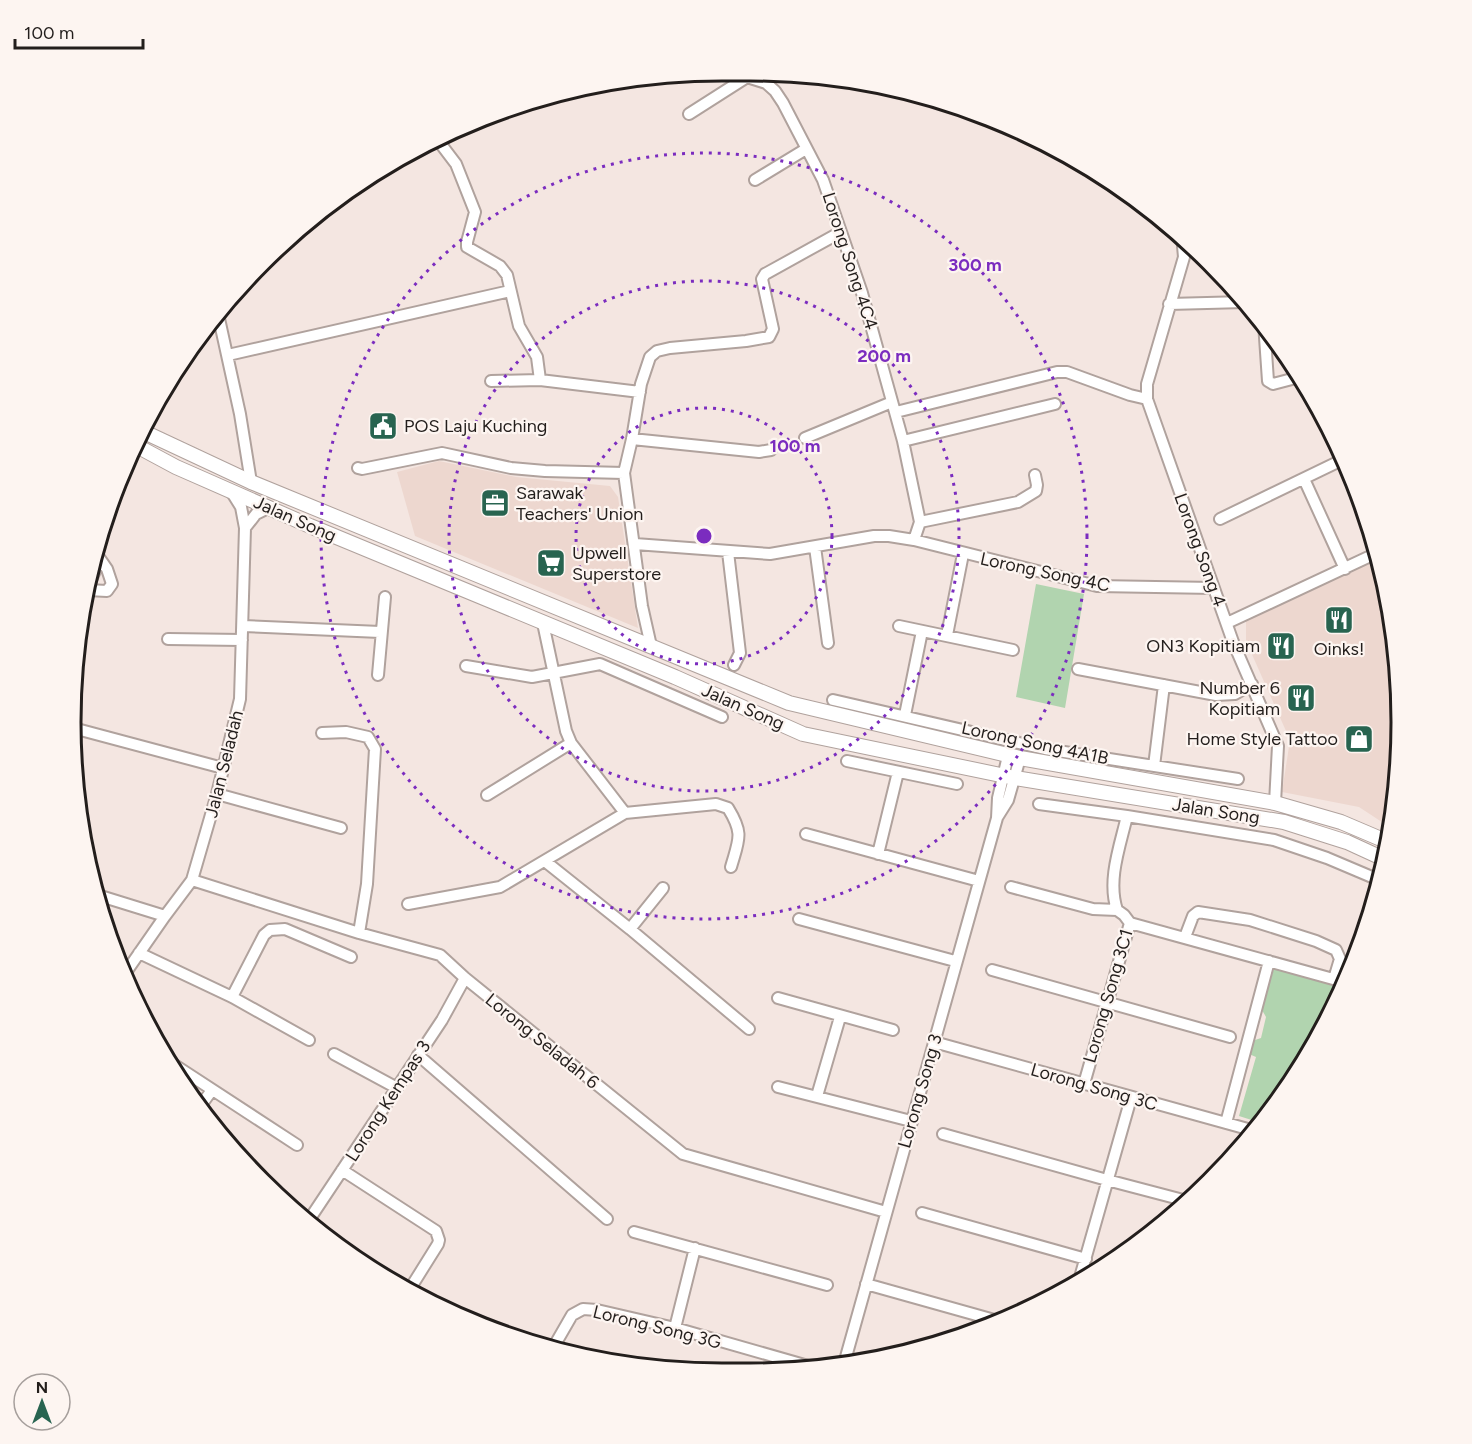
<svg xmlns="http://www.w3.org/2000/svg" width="1472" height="1444" font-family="Figtree,sans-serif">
  <rect width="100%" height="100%" fill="#f4e6e1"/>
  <path fill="#edd7cf" d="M439,461L516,477L610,486L618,497L638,628L415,536L397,472Z
    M1380,558L1400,680L1396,807L1391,828L1359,807L1282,792L1290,740L1246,641V621Z"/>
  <path fill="#b1d4af" d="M1036,584L1084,594L1065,708L1016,697Z
    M1274,968L1342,987L1314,1048L1261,1123L1239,1116L1256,1057L1249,1054L1252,1041L1261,1038L1266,1017L1262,1010Z"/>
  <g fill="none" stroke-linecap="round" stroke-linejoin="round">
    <g stroke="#b0a29d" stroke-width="14">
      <path id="minor" d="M689,114L747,77L766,83L775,91L783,103L823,180L841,232L862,293L903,441L920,522L914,540
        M437,139L456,164L475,212L467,242V247L500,266L507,275L519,326L537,357L540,380
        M755,180L806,149
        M1182,235L1184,257L1147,384V399L1233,642L1278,746L1275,803
        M1169,304L1245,302
        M218,314L240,414L251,482
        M1264,323L1268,381L1273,384L1292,379
        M228,355L510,291
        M491,381L540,380L640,392
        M896,412L1057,372H1067L1130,395L1147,399
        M805,438L892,402
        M632,439L759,452L771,450
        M903,441L1055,404
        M358,468L362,469L442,453L511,468L545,471L624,473
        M1304,479L1345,569
        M1220,519L1344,459
        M920,522L1018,502L1036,491L1037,485L1035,475
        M245,528L256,514L268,508
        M635,544L770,554L874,536H889L914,540L1097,586L1214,588
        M815,547L828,643
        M728,552L740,653L734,665
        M91,580L100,559
        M88,590L107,591L112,584L107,569L98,556
        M543,623L566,731L571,743L625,813
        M1227,623L1379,552
        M243,626L380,632
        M899,626L1013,650
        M947,635L963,554
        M168,639L242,640
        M651,646L642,606L624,473L632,439L641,384L650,357L657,351L670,348L746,341L769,337L773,329L762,279L765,274L841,232
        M466,666L532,677L600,664L722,717
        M1078,669L1216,695L1235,694L1252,684
        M378,675L385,597
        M833,700L1045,749L1238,779
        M905,715L922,631
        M73,728L223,768
        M322,733L346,732L368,737L375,749L367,884L359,933
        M847,761L957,784
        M1154,766L1164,685
        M217,794L341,828
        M487,795L571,743
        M1039,804L1127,816
        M998,816L1008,800L1020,758
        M806,834L979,881
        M878,854L898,772
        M546,862L630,929L749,1029
        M192,880L359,933L440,955L465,978L683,1154L886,1212
        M1011,887L1093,909L1117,910
        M94,894L165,916
        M408,904L500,887L625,813L716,804L728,808C744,834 739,839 731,867
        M799,919L955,961
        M1130,923L1344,982
        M630,929L663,888
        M1185,937L1193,916L1198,912L1250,920L1316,941L1336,950L1340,959L1334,979
        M139,953L232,997L309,1040
        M992,970L1230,1037
        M124,975L165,916L192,880L217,794L240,699L245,528L241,507L231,491
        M232,997L264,935L270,930L285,929L351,957
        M778,998L893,1030
        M934,1042L1255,1131
        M334,1054L397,1088
        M418,1055L607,1219
        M170,1062L297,1145
        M1084,1084L1130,923L1124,915L1117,910C1107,880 1120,846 1127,816L1274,840L1327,858L1379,880
        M778,1087L911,1121
        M817,1096L840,1017
        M199,1108L212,1090
        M1226,1123L1269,961
        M943,1134L1107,1180L1187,1201
        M342,1170L436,1231L439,1240L438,1244L408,1292
        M922,1213L1086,1259
        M307,1223L442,1020L465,978
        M634,1232L827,1285
        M1079,1281L1131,1098
        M866,1284L998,1321
        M675,1328L695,1248
        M553,1348L572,1315L583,1309L597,1310L675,1328L815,1368
        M844,1364L997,818L998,798L1008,756"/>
    </g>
    <g stroke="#b0a29d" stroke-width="16">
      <path id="major" d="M142,431L251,482L789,703L1020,758L1275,803L1341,822L1388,842
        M135,445L176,467L310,526L675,677L803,734L1015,778L1284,822L1347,842L1384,859"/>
    </g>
    <use href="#minor" stroke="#fff" stroke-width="10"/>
    <use href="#major" stroke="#fff" stroke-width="14"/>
  </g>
  <g fill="none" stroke="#7b2cbf" stroke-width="3" stroke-dasharray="3 6">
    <circle cx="704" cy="536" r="128"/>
    <circle cx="704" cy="536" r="255"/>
    <circle cx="704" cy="536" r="383"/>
  </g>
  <defs>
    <g id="civic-square" transform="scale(1.5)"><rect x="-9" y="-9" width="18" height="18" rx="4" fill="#286450" stroke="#fdf5f1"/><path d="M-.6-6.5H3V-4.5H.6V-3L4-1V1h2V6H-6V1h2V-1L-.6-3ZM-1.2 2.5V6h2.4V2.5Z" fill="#fff"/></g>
    <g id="office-square" transform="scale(1.5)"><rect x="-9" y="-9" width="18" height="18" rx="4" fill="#286450" stroke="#fdf5f1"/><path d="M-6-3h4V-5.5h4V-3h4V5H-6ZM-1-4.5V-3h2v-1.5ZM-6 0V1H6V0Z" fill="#fff"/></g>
    <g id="supermarket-square" transform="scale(1.5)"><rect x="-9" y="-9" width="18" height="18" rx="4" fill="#286450" stroke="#fdf5f1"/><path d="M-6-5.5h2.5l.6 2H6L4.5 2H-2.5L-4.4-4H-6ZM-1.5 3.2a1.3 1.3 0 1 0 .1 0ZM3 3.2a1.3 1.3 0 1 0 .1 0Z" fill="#fff"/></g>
    <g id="restaurant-square" transform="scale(1.5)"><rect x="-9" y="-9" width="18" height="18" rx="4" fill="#286450" stroke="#fdf5f1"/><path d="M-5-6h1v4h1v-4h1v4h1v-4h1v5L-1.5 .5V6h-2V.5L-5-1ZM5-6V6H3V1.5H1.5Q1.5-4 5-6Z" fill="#fff"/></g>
    <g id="shop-square" transform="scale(1.5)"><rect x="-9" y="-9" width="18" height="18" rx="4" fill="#286450" stroke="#fdf5f1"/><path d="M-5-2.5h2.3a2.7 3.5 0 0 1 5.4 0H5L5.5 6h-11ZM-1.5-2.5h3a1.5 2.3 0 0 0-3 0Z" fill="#fff"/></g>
  </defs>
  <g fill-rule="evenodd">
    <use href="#civic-square" x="383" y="426"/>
    <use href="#office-square" x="495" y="503"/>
    <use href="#supermarket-square" x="551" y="563"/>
    <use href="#restaurant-square" x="1339" y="620"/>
    <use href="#restaurant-square" x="1281" y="646"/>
    <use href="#restaurant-square" x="1301" y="698"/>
    <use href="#shop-square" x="1359" y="739"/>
  </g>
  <g text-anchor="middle" stroke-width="4.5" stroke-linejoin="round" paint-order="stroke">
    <g font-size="18" fill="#231e1c" stroke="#fdf5f1">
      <text transform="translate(850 261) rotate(72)" y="6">Lorong Song 4C4</text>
      <text transform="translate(295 519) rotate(24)" y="6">Jalan Song</text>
      <text transform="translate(1200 550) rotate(70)" y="6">Lorong Song 4</text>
      <text transform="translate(1045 572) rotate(12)" y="6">Lorong Song 4C</text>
      <text transform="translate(743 707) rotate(24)" y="6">Jalan Song</text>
      <text transform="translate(1035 743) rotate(12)" y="6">Lorong Song 4A1B</text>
      <text transform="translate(224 764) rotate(-76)" y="6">Jalan Seladah</text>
      <text transform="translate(1216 811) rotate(9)" y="6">Jalan Song</text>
      <text transform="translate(1108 996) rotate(-74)" y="6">Lorong Song 3C1</text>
      <text transform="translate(542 1041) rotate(39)" y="6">Lorong Seladah 6</text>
      <text transform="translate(1094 1087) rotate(16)" y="6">Lorong Song 3C</text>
      <text transform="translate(920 1091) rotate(-74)" y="6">Lorong Song 3</text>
      <text transform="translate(388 1101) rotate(-57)" y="6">Lorong Kempas 3</text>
      <text transform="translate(657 1327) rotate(14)" y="6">Lorong Song 3G</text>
    </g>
    <g font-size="18" fill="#231e1c" stroke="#fdf5f1" text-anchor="start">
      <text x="404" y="432">POS Laju Kuching</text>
      <text x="516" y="499">Sarawak<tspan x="516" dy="21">Teachers' Union</tspan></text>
      <text x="572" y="559">Upwell<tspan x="572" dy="21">Superstore</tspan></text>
      <text x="1260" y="652" text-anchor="end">ON3 Kopitiam</text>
      <text x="1339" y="655" text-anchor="middle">Oinks!</text>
      <text x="1280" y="694" text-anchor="end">Number 6<tspan x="1280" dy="21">Kopitiam</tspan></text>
      <text x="1338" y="745" text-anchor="end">Home Style Tattoo</text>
    </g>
  </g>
  <path d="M0 0H1472V1444H0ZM722 81H750A641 641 0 0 1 1391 722V722A641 641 0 0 1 750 1363H722A641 641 0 0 1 81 722V722A641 641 0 0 1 722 81Z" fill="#fdf5f1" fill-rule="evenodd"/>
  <path fill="none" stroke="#231e1c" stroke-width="3" d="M722 81H750A641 641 0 0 1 1391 722V722A641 641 0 0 1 750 1363H722A641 641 0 0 1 81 722V722A641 641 0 0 1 722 81Z"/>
  <circle cx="704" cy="536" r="9" fill="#7b2cbf" stroke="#fdf5f1" stroke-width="3"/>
  <g font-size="18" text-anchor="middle" font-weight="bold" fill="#7b2cbf" stroke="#fdf5f1" stroke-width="4.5" stroke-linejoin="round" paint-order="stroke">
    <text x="975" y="271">300 m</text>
    <text x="884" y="362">200 m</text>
    <text x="795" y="452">100 m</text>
  </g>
  <g transform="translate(42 1402)"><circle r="28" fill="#fdf5f1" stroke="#a69f9c" stroke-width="1.5"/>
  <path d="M0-4.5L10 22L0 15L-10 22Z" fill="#286450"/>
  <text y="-9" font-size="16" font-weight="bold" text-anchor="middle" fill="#231e1c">N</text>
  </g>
  <path d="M15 39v9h128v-9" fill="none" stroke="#231e1c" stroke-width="3"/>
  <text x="24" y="39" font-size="18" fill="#231e1c" stroke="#fdf5f1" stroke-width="4.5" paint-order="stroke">100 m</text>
</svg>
